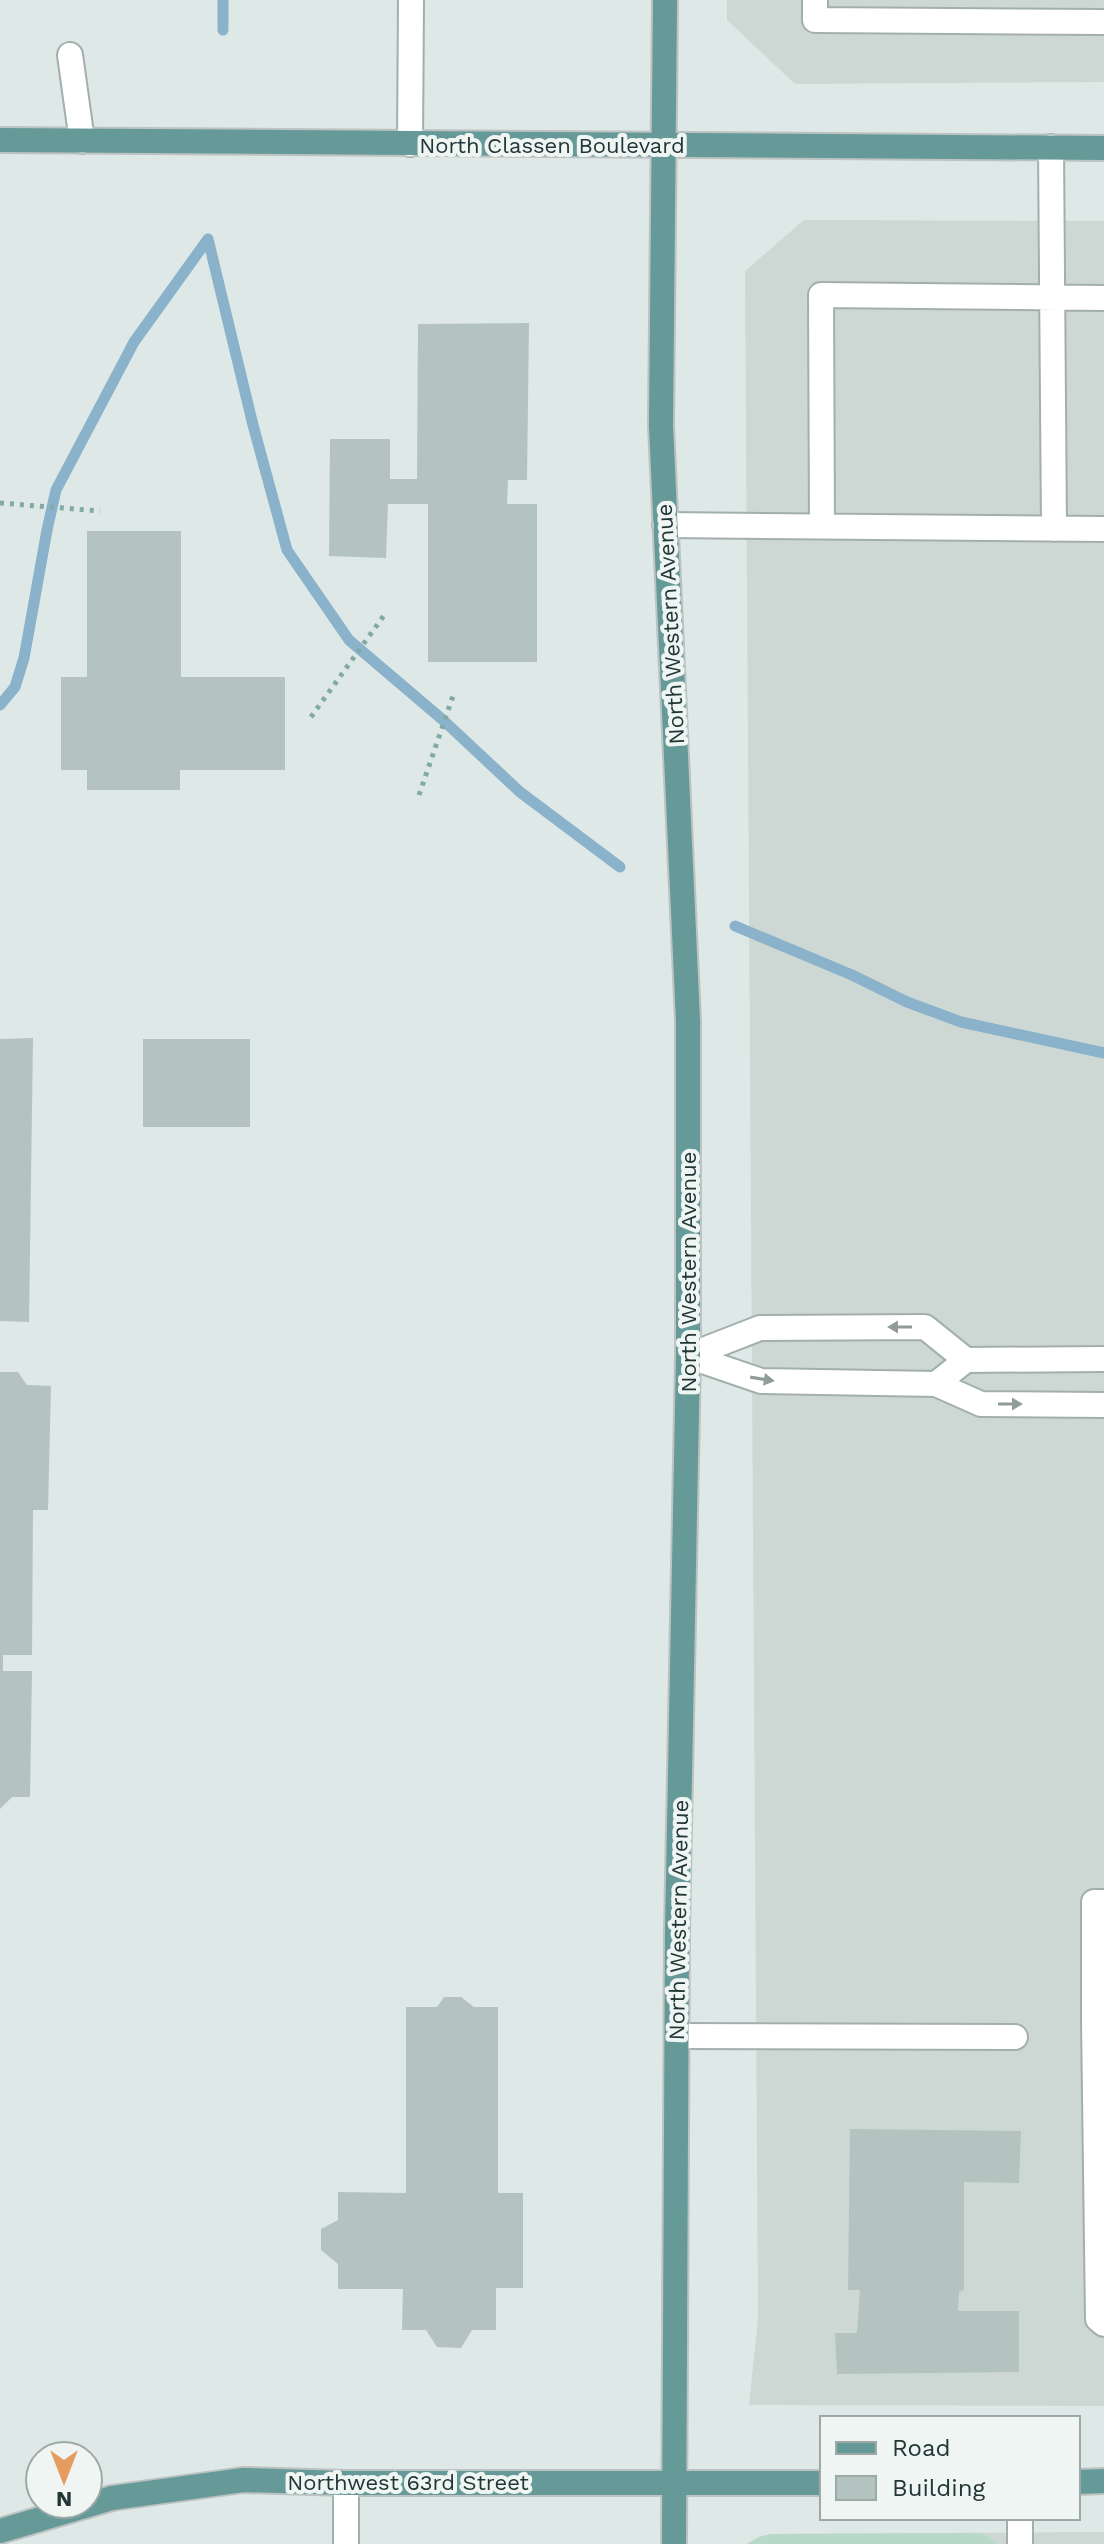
<svg xmlns="http://www.w3.org/2000/svg" width="1104" height="2544" font-family="'Work Sans',sans-serif">
  <rect width="100%" height="100%" fill="#dee8e6"/>
  <path fill="#cdd8d5" d="M727,0H1104V82L795,84L727,20Z
    M804,220L1104,221V2406L749,2405L758,2319L745,271Z
    M1104,2532V2544H747L759,2537L771,2534Z"/>
  <path fill="#b8d8c8" d="M978,2533L988,2536L997,2544H747L759,2537L771,2534Z"/>
  <g fill="none" stroke-linecap="round" stroke-linejoin="round">
    <path stroke="#8ab2ca" stroke-width="11" d="M223,30V0
      M208,239L253,425L287,550L349,640L443,720L520,792L620,867
      M0,705L15,687L24,658L47,530L56,490L134,342L208,239
      M735,926L852,975L907,1002L961,1022L1104,1053"/>
  </g>
  <path fill="#b4c3bf" d="M529,323L527,480H508L507,504H537V662H428V504H388L386,558L329,556L330,439H390V479H417L418,324Z
    M87,531H181V677H285V770H180V790H87V770H61V677H87Z
    M33,1038L29,1322L0,1321V1039Z
    M143,1039H250V1127H143Z
    M0,1372H18L27,1385L51,1386L48,1510H33L32,1655H3V1671H32L30,1797H12L0,1809Z
    M444,1997H461L474,2007H498V2193H523V2288H496V2330H472L461,2348L437,2347L426,2330H402L403,2289H338V2264L321,2250V2229L338,2220V2192L406,2193V2007H437Z
    M850,2129L1021,2131L1019,2183L964,2182V2290L959,2292L958,2311H1019V2372L837,2374L835,2333H857L860,2290H848Z"/>
  <g fill="none" stroke-linecap="round" stroke-linejoin="round">
    <g stroke="#a2afad" stroke-width="28">
      <path id="minor" d="M815,0V20L1104,22
        M70,55L82,141
        M410,144L411,0
        M1051,147L1054,529
        M665,525L1104,529
        M822,526L821,295L1104,298
        M688,1356L761,1381L936,1384L966,1360L1104,1359
        M688,1356L760,1328L925,1327L966,1360
        M936,1384L981,1404L1104,1405
        M1104,2017L1094,2020L1098,2319L1104,2324
        M1094,2020V1902H1104
        M677,2036L1015,2037
        M1020,2518V2544
        M346,2544V2483"/>
    </g>
    <g stroke="#bcc3c2" stroke-width="28">
      <path id="major" d="M665,0L661,425L688,1021V1356L677,1931L674,2544
        M0,140L1104,148
        M1078,2482L1104,2481
        M0,2531L112,2498L243,2480L346,2483H822"/>
    </g>
    <path stroke="#81a9a5" stroke-width="5" stroke-dasharray="4 6" stroke-linecap="butt" d="M0,503L100,511
      M311,717L385,614
      M419,795L453,696"/>
    <use href="#minor" stroke="#fff" stroke-width="24"/>
    <use href="#major" stroke="#669a98" stroke-width="24"/>
  </g>
  <defs><path id="oneway-solid" d="M-6-.8H1V-3.2L6.5 0L1 3.2V.8H-6Z" transform="scale(2)"/></defs>
  <g fill="#909b9a">
    <use href="#oneway-solid" transform="translate(900 1327) rotate(180)"/>
    <use href="#oneway-solid" transform="translate(762 1379) rotate(9)"/>
    <use href="#oneway-solid" transform="translate(1010 1404)"/>
  </g>
  <g text-anchor="middle" stroke-width="8" stroke-linejoin="round" paint-order="stroke">
    <g font-size="22" fill="#213735" stroke="#eef5f3">
      <text x="552" y="153">North Classen Boulevard</text>
      <text transform="translate(670 624) rotate(-93)" y="8">North Western Avenue</text>
      <text transform="translate(688 1272) rotate(-90)" y="8">North Western Avenue</text>
      <text transform="translate(678 1920) rotate(-89)" y="8">North Western Avenue</text>
      <text x="408" y="2490">Northwest 63rd Street</text>
    </g>
  </g>
  <rect x="820" y="2416" width="260" height="104" fill="#eef5f3" stroke="#9ca9a7" stroke-width="2"/>
  <rect x="836" y="2442" width="40" height="12" fill="#669a98" stroke="#9ca9a7" stroke-width="2"/>
  <text x="892" y="2456" font-size="24" fill="#213735">Road</text>
  <rect x="836" y="2476" width="40" height="24" fill="#b4c3bf" stroke="#9ca9a7" stroke-width="2"/>
  <text x="892" y="2496" font-size="24" fill="#213735">Building</text>
  <g transform="translate(64 2480) rotate(180)"><circle r="38" fill="#eef5f3" stroke="#9ca9a7" stroke-width="2"/>
  <path d="M0-6L14 30L0 20L-14 30Z" fill="#e69c5f"/>
  <text y="-12" font-size="22" font-weight="bold" text-anchor="middle" fill="#213735">N</text>
  </g>
</svg>
